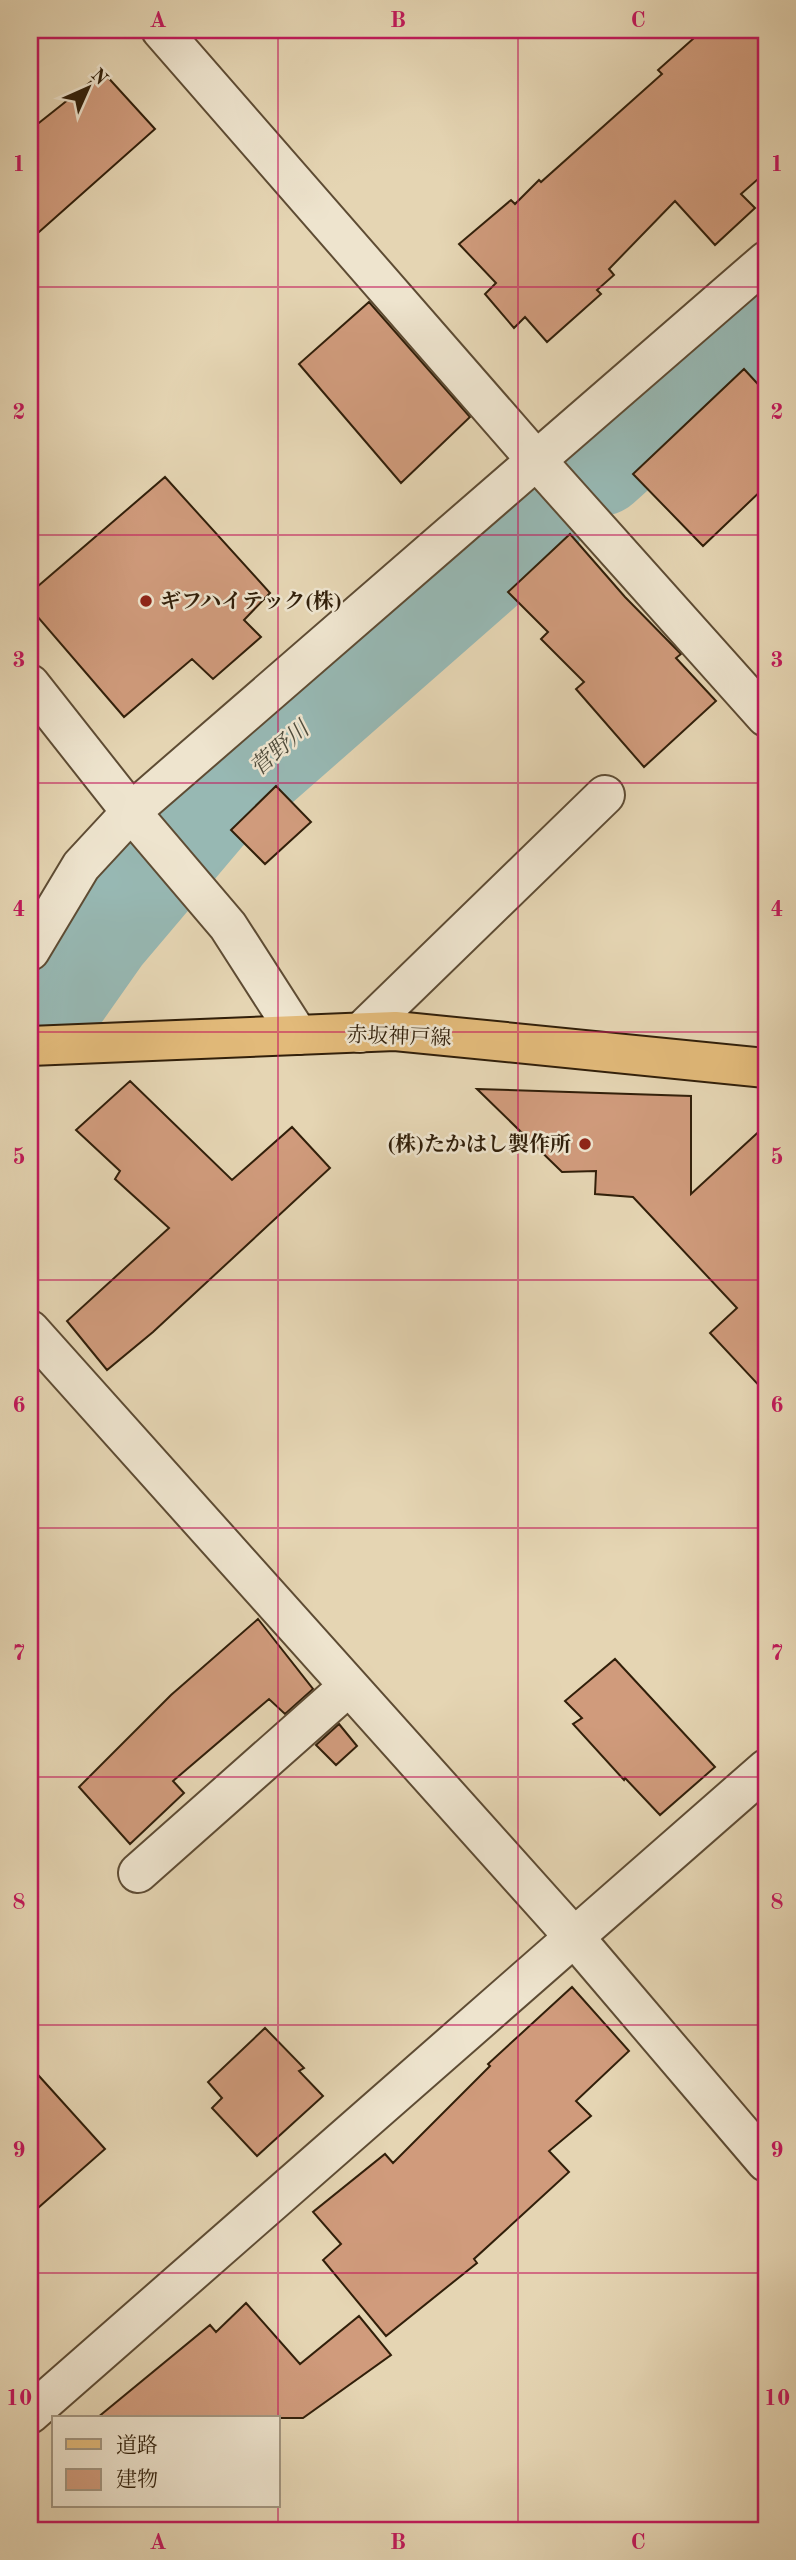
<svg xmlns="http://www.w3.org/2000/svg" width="796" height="2560" font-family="'Old Standard TT','Noto Serif JP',serif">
  <rect width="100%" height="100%" fill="#e5d5b3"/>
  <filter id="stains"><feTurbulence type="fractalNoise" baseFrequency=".00286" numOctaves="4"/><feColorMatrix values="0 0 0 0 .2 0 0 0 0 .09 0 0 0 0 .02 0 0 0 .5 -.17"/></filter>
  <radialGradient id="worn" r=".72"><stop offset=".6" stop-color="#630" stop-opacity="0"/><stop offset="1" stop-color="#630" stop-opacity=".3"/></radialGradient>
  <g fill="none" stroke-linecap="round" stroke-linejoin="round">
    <path stroke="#97b8b3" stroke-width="100" d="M600,466L629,440L766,343
      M57,999L102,935L207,811L532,526"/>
  </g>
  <path fill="#d09b7c" stroke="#311f0a" stroke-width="2" d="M703,30H766V172L741,194L755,208L715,245L675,201L609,269L614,275L597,290L601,294L547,342L525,317L514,328L485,294L496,283L459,244L511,200L515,204L539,180L541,182L662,74L658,70Z
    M103,72L155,129L30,240V130Z
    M369,302L470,417L401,483L299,364Z
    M744,369L766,393V486L703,546L633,474Z
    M165,477L270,593L244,620L261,637L213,679L192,659L124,717L30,608V593Z
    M570,534L625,597L681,654L676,658L716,701L644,767L576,689L584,682L541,639L548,632L508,592Z
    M276,786L311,822L265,864L231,830Z
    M130,1081L232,1180L292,1127L330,1168L153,1332L107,1370L67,1321L169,1228L115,1179L120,1171L76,1130Z
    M477,1089L691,1096V1194L766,1125V1393L710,1333L737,1308L633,1197L595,1194L596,1171L562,1172Z
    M258,1619L313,1689L285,1714L269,1699L173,1781L184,1793L130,1844L79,1787L171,1695Z
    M615,1659L715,1767L660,1815L625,1778L624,1780L573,1724L582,1718L565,1701Z
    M339,1724L357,1746L336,1765L316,1745Z
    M572,1987L629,2051L576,2101L591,2116L549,2151L569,2172L474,2259L477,2263L386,2336L323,2260L341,2244L313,2212L385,2154L393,2163L490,2066L488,2064Z
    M265,2028L304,2068L299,2071L323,2096L257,2156L212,2108L222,2098L208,2082Z
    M30,2066L105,2149L30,2215Z
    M246,2303L300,2364L359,2316L391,2355L303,2418H97L210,2325L216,2332Z"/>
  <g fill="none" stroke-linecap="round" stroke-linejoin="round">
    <g stroke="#5e4c34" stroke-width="42">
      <path id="minor" d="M161,30L537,461L766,717
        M30,684L131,812L228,926L298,1035
        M30,951L81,866L131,812L766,261
        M360,1033L605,795
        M30,1330L575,1938L766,2162
        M138,1873L349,1686
        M30,2414L766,1769"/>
    </g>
    <g stroke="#311f0a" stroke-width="42">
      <path id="major" d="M30,1046L395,1031L766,1068"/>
    </g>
    <use href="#minor" stroke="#eee4ce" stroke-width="38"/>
    <use href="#major" stroke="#e2ba7a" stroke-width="38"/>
  </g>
  <path fill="none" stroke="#c2185b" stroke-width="2" stroke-opacity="0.55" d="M278,30V2418M518,30V2530M30,287H766M30,535H766M30,783H766M30,1032H766M30,1280H766M30,1528H766M30,1777H766M30,2025H766M30,2273H766M278,2506V2530"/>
  <g fill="#8f2418" stroke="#eee4ce" stroke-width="2.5">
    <circle cx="146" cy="601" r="7"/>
    <circle cx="585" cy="1144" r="7"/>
  </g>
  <g text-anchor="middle" stroke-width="5" stroke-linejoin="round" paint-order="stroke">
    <g font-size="21" font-weight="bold" fill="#311f0a" stroke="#eee4ce" text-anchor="start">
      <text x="160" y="608">ギフハイテック(株)</text>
      <text x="571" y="1151" text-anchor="end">(株)たかはし製作所</text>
    </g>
    <g font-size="21" fill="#311f0a" stroke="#eee4ce">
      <text transform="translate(399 1036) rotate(2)" y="7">赤坂神戸線</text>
    </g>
    <g font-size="23" font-style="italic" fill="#504d3d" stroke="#eee4ce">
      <text transform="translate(279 748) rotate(-41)" y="8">菅野川</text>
    </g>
  </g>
  <rect width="796" height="2560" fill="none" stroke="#e5d5b3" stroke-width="77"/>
  <rect x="52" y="2416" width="228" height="91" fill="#eee4ce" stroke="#a29580" stroke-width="2"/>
  <rect x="66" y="2439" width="35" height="10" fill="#e2ba7a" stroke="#a29580" stroke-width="2"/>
  <text x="116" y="2452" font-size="21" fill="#311f0a">道路</text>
  <rect x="66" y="2469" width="35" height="21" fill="#d09b7c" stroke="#a29580" stroke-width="2"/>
  <text x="116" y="2486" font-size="21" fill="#311f0a">建物</text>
  <g transform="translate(88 88) rotate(45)" stroke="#eee4ce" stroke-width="5" paint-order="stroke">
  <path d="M0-5L12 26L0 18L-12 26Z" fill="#311f0a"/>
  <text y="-10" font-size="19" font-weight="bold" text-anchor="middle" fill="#311f0a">N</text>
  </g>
  <rect x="38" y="38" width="720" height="2484" fill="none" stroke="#c2185b" stroke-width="2.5"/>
  <g font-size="23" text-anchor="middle" font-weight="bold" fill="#c2185b">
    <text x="158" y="27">A</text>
    <text x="398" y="27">B</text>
    <text x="638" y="27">C</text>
    <text x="19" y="171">1</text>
    <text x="777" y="171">1</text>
    <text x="19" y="419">2</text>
    <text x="777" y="419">2</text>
    <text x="19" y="667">3</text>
    <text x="777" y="667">3</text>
    <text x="19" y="916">4</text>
    <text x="777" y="916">4</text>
    <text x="19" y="1164">5</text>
    <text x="777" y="1164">5</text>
    <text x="19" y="1412">6</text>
    <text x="777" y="1412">6</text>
    <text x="19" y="1660">7</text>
    <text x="777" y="1660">7</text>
    <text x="19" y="1909">8</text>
    <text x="777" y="1909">8</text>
    <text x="19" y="2157">9</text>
    <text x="777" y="2157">9</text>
    <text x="19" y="2405">10</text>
    <text x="777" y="2405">10</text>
    <text x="158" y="2549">A</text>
    <text x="398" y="2549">B</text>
    <text x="638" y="2549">C</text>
  </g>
  <rect width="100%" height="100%" filter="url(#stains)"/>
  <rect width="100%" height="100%" fill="url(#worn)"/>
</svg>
